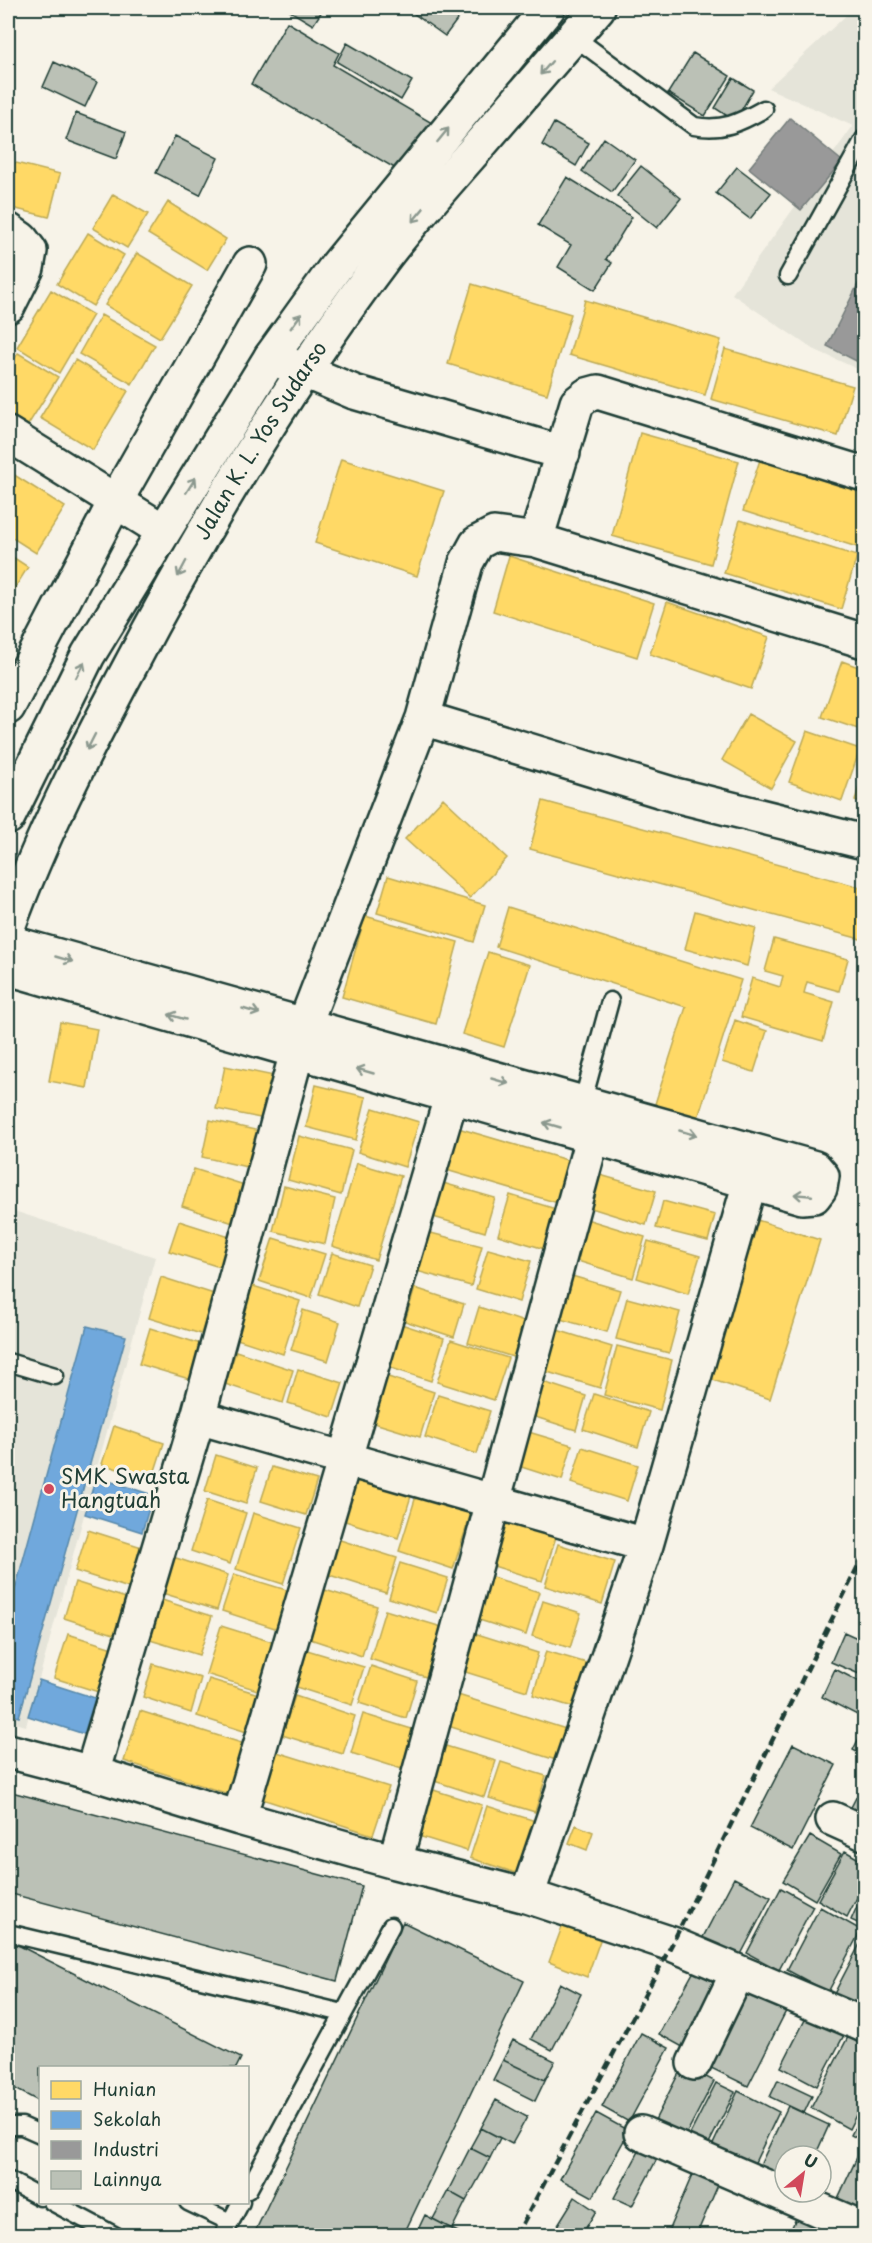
<svg xmlns="http://www.w3.org/2000/svg" width="872" height="2243" font-family="'Playpen Sans',sans-serif">
  <rect width="100%" height="100%" fill="#f7f3e8"/>
  <filter id="ink" filterUnits="userSpaceOnUse"><feTurbulence type="fractalNoise" baseFrequency=".0167" numOctaves="2"/><feDisplacementMap in="SourceGraphic" scale="12" xChannelSelector="R" yChannelSelector="G"/><feConvolveMatrix kernelMatrix="1 2 1 2 8 2 1 2 1" color-interpolation-filters="sRGB"/></filter>
  <g filter="url(#ink)">
    <path fill="#e5e4d9" d="M854,8H864V372L811,348L732,294L853,126L768,88Z
      M8,1209L155,1257L26,1726L8,1721Z"/>
    <path fill="#ffd966" stroke="#bcaa57" stroke-width="1.5" d="M8,161L60,174L49,217L8,207Z
      M113,194L148,214L127,248L93,228Z
      M168,202L226,239L207,270L148,234Z
      M88,233L124,255L93,306L57,284Z
      M137,253L192,286L160,338L105,305Z
      M472,284L571,314L547,394L448,364Z
      M51,290L93,315L59,373L17,347Z
      M585,300L721,340L705,395L569,355Z
      M101,315L155,345L132,384L79,354Z
      M725,349L853,386L838,436L711,399Z
      M18,353L58,377L28,425L8,413V371Z
      M75,360L128,391L93,450L40,418Z
      M640,433L739,461L711,564L612,536Z
      M341,459L444,491L417,576L315,543Z
      M760,460L864,493V534L860,548L743,511Z
      M8,471L65,507L36,553L8,535Z
      M740,520L857,556L841,609L724,573Z
      M8,554L28,567L8,599Z
      M509,556L654,603L637,657L493,611Z
      M667,602L769,637L751,689L650,654Z
      M842,661L864,669V731L822,717Z
      M748,714L797,741L771,788L722,760Z
      M807,731L860,749L842,801L789,782Z
      M864,768V804L855,801Z
      M443,798L507,858L470,898L405,839Z
      M543,801L864,888V940L530,849Z
      M388,876L485,905L474,942L377,913Z
      M508,907L741,980L697,1121L654,1107L686,1007L496,947Z
      M695,911L756,928L747,966L685,949Z
      M365,916L458,942L436,1024L342,997Z
      M774,939L848,959L839,991L807,982L804,993L834,1002L823,1041L741,1017L752,978L780,987L783,976L765,971Z
      M488,952L530,965L504,1047L462,1034Z
      M735,1020L767,1031L754,1072L722,1062Z
      M60,1022L97,1029L87,1088L49,1081Z
      M225,1066L274,1076L265,1119L216,1109Z
      M316,1085L366,1097L356,1140L306,1127Z
      M373,1108L419,1122L405,1167L358,1152Z
      M210,1120L264,1132L256,1169L202,1157Z
      M458,1128L577,1163L565,1205L446,1170Z
      M299,1136L352,1150L341,1195L288,1180Z
      M357,1163L401,1176L376,1260L332,1246Z
      M194,1169L254,1188L242,1226L182,1206Z
      M600,1175L656,1191L646,1225L591,1208Z
      M443,1183L495,1198L485,1232L433,1217Z
      M284,1186L335,1199L325,1244L273,1231Z
      M510,1195L559,1210L548,1250L498,1235Z
      M663,1201L715,1215L708,1241L656,1228Z
      M748,1217L820,1240L770,1399L698,1375Z
      M583,1218L645,1237L633,1278L571,1259Z
      M179,1221L239,1240L229,1270L169,1251Z
      M423,1231L482,1246L471,1286L413,1270Z
      M273,1238L325,1254L311,1298L259,1281Z
      M648,1241L700,1256L688,1294L637,1278Z
      M488,1249L531,1261L519,1302L476,1289Z
      M332,1253L370,1265L357,1307L319,1294Z
      M572,1276L620,1290L607,1332L560,1319Z
      M161,1277L214,1294L201,1334L149,1318Z
      M244,1283L300,1301L283,1354L228,1336Z
      M415,1288L464,1304L454,1337L405,1321Z
      M627,1298L680,1312L669,1353L616,1339Z
      M479,1307L524,1322L513,1357L468,1343Z
      M303,1310L340,1322L328,1361L291,1350Z
      M389,1320L444,1338L431,1381L376,1363Z
      M150,1328L207,1346L196,1381L139,1364Z
      M557,1330L612,1347L600,1388L544,1371Z
      M451,1340L508,1358L494,1400L437,1382Z
      M617,1346L672,1360L660,1410L604,1395Z
      M236,1351L293,1370L283,1403L225,1384Z
      M298,1369L343,1383L332,1417L288,1403Z
      M376,1373L434,1392L420,1437L361,1419Z
      M537,1380L586,1396L576,1430L526,1414Z
      M594,1394L649,1412L638,1447L583,1429Z
      M438,1395L490,1411L477,1454L425,1437Z
      M114,1426L164,1443L152,1480L102,1464Z
      M522,1430L572,1445L562,1480L512,1464Z
      M582,1447L638,1465L627,1501L571,1483Z
      M216,1455L257,1468L246,1504L205,1491Z
      M272,1467L317,1480L306,1515L261,1501Z
      M355,1478L411,1496L398,1538L342,1520Z
      M416,1496L471,1513L453,1569L399,1551Z
      M207,1500L246,1513L230,1564L191,1551Z
      M253,1513L301,1528L283,1584L236,1569Z
      M501,1519L556,1537L542,1581L487,1564Z
      M88,1530L145,1548L132,1589L75,1571Z
      M337,1539L397,1558L386,1593L326,1574Z
      M558,1544L615,1562L602,1604L545,1586Z
      M170,1556L228,1575L217,1610L159,1592Z
      M400,1563L448,1578L437,1613L389,1598Z
      M234,1574L293,1592L281,1630L222,1611Z
      M486,1575L539,1592L526,1635L473,1618Z
      M75,1582L129,1599L117,1635L64,1618Z
      M325,1590L377,1606L362,1656L310,1639Z
      M162,1600L212,1616L199,1655L150,1640Z
      M543,1601L581,1613L570,1648L532,1636Z
      M385,1610L442,1627L426,1677L370,1659Z
      M221,1626L282,1645L267,1693L206,1674Z
      M471,1632L538,1653L527,1691L459,1670Z
      M68,1634L119,1650L105,1694L54,1678Z
      M307,1650L364,1667L352,1705L296,1687Z
      M546,1651L587,1663L573,1707L533,1695Z
      M153,1664L201,1678L191,1713L143,1697Z
      M371,1666L417,1681L406,1718L359,1703Z
      M209,1679L265,1696L253,1734L197,1716Z
      M458,1695L566,1729L556,1760L448,1726Z
      M295,1696L355,1716L343,1754L282,1735Z
      M140,1711L251,1746L235,1796L124,1761Z
      M363,1714L415,1730L402,1769L351,1753Z
      M439,1744L496,1761L484,1797L428,1779Z
      M277,1752L389,1787L373,1835L262,1799Z
      M501,1762L546,1776L535,1812L489,1798Z
      M427,1788L482,1805L467,1851L412,1834Z
      M487,1806L542,1823L525,1876L470,1858Z
      M576,1825L593,1832L587,1850L569,1843Z
      M565,1919L603,1932L587,1977L549,1962Z"/>
    <path fill="#6fa8dc" stroke="#5788aa" stroke-width="1.5" d="M87,1326L126,1336L19,1717L8,1714V1615Z
      M96,1477L153,1495L142,1532L85,1514Z
      M39,1680L95,1698L84,1734L28,1716Z"/>
    <path fill="#999" stroke="#747d7b" stroke-width="1.5" d="M790,118L842,161L801,210L749,168Z
      M864,272V365L827,346Z"/>
    <path fill="#bbc1b6" stroke="#1f3d34" stroke-width="1.5" d="M285,8H324L313,25Z
      M406,8H466L445,36Z
      M287,22L339,53L333,65L432,123L403,173L251,84Z
      M347,43L412,81L401,100L337,62Z
      M693,53L730,76L705,116L668,93Z
      M54,62L97,82L85,107L43,87Z
      M733,78L753,90L735,121L715,108Z
      M76,113L126,132L116,159L66,140Z
      M554,123L589,143L576,166L542,145Z
      M175,136L218,158L200,195L156,173Z
      M604,138L635,160L612,192L582,171Z
      M641,166L681,198L657,228L617,196Z
      M737,167L771,193L750,219L716,193Z
      M567,177L632,217L606,259L612,263L595,290L558,267L571,245L538,225Z
      M844,1632L864,1641V1676L831,1662Z
      M835,1669L864,1684V1709L861,1717L822,1697Z
      M864,1728V1756L853,1750Z
      M793,1744L836,1765L793,1850L750,1828Z
      M864,1782V1830L845,1819Z
      M8,1791L362,1886L337,1981L8,1893Z
      M810,1836L841,1854L815,1900L783,1881Z
      M845,1851L864,1862V1884L847,1917L818,1900Z
      M734,1878L771,1897L737,1962L700,1943Z
      M781,1888L813,1906L779,1970L747,1953Z
      M863,1893L864,1894V1926L851,1920Z
      M820,1907L861,1930L828,1992L787,1970Z
      M403,1922L524,1981L403,2236H253Z
      M864,1936V1988L854,2007L833,1996Z
      M8,1940L241,2058L236,2068H40V2102L8,2085Z
      M694,1971L723,1987L688,2050L659,2034Z
      M560,1983L581,1994L552,2050L531,2039Z
      M745,1991L786,2011L748,2086L707,2066Z
      M807,2016L844,2035L817,2086L781,2067Z
      M641,2033L669,2048L629,2122L602,2107Z
      M848,2037L864,2046V2099L849,2129L811,2108Z
      M513,2040L555,2061L545,2080L503,2060Z
      M503,2060L545,2080L535,2101L493,2080Z
      M683,2065L714,2081L681,2144L651,2128Z
      M778,2080L812,2096L804,2113L770,2097Z
      M716,2083L735,2092L703,2155L684,2146Z
      M738,2091L779,2112L749,2175L708,2155Z
      M496,2100L527,2117L512,2144L481,2128Z
      M788,2106L829,2125L815,2156H785V2190L755,2176Z
      M864,2110V2142L851,2135Z
      M596,2113L629,2131L593,2197L560,2179Z
      M481,2128L500,2138L490,2158L470,2148Z
      M643,2144L660,2153L632,2206L614,2198Z
      M470,2148L490,2158L466,2201L448,2191Z
      M861,2149L864,2150V2208L859,2221L833,2209Z
      M696,2166L721,2178L696,2236H666Z
      M448,2191L466,2201L452,2229L433,2219Z
      M575,2197L596,2211L581,2236H572L557,2226Z
      M425,2215L452,2229L466,2236H415Z
      M797,2216L819,2227L815,2236H788Z"/>
    <g fill="none" stroke-linecap="round" stroke-linejoin="round">
      <g stroke="#1f3d34" stroke-width="21">
        <path id="lane" d="M573,36L694,126C723,131 739,123 764,109
          M788,276L864,139
          M582,1104L610,1001
          M8,1362L55,1376
          M8,1933L343,2013
          M8,2126H22L40,2134
          M8,2180L40,2197
          M248,2190L391,1926
          M52,2202L116,2236
          M188,2202L230,2222
          M223,2236L241,2202"/>
      </g>
      <g stroke="#1f3d34" stroke-width="38">
        <path id="street" d="M8,230L21,239L30,251L27,268L8,306
          M271,357L354,392L563,453
          M8,434L162,530
          M536,540L577,403L587,395L598,392L864,474
          M8,707L115,502L250,264
          M423,718L675,795L864,842
          M8,942L815,1168L822,1176L820,1188L814,1196L802,1197L8,968
          M198,1417L646,1545
          M8,1751L92,1773L239,1818L395,1862L527,1896L672,1944L864,2025
          M92,1773L198,1417L304,1026L423,718L466,563L477,543L494,534L536,540L864,641
          M239,1818L457,1077
          M833,1819L864,1833
          M395,1862L598,1116
          M527,1896L646,1545L750,1182
          M694,2063L738,1972
          M641,2133L864,2229"/>
      </g>
      <g stroke="#1f3d34" stroke-width="38">
        <g id="highway">
          <path d="M8,817L88,655L271,357L335,268L548,8"/>
          <path id="s1" d="M8,927C40,839 83,755 127,672C203,527 287,386 386,255C414,219 445,184 475,150C516,102 557,55 598,8"/>
        </g>
      </g>
      <use href="#lane" stroke="#f7f3e8" stroke-width="16"/>
      <use href="#street" stroke="#f7f3e8" stroke-width="33"/>
      <use href="#highway" stroke="#f7f3e8" stroke-width="33"/>
      <path stroke="#1f3d34" stroke-width="4.5" stroke-dasharray="9 4.5" stroke-linecap="butt" d="M516,2236L672,1944L864,1554"/>
    </g>
    <defs><path id="oneway-shaft" d="M-6 0H5M1.5-3L5.5 0L1.5 3" fill="none" stroke-width="1.6" stroke-linecap="round" stroke-linejoin="round" transform="scale(1.5)"/></defs>
    <g stroke="#8b988e">
      <use href="#oneway-shaft" transform="translate(546 68) rotate(131)"/>
      <use href="#oneway-shaft" transform="translate(443 135) rotate(-51)"/>
      <use href="#oneway-shaft" transform="translate(418 215) rotate(130)"/>
      <use href="#oneway-shaft" transform="translate(296 321) rotate(-54)"/>
      <use href="#oneway-shaft" transform="translate(191 485) rotate(-58)"/>
      <use href="#oneway-shaft" transform="translate(182 569) rotate(118)"/>
      <use href="#oneway-shaft" transform="translate(80 670) rotate(-63)"/>
      <use href="#oneway-shaft" transform="translate(91 742) rotate(117)"/>
      <use href="#oneway-shaft" transform="translate(64 959) rotate(16)"/>
      <use href="#oneway-shaft" transform="translate(251 1011) rotate(16)"/>
      <use href="#oneway-shaft" transform="translate(177 1017) rotate(-164)"/>
      <use href="#oneway-shaft" transform="translate(365 1071) rotate(-164)"/>
      <use href="#oneway-shaft" transform="translate(500 1081) rotate(16)"/>
      <use href="#oneway-shaft" transform="translate(552 1125) rotate(-164)"/>
      <use href="#oneway-shaft" transform="translate(688 1133) rotate(16)"/>
      <use href="#oneway-shaft" transform="translate(803 1195) rotate(-175)"/>
    </g>
  </g>
  <circle fill="#d1495b" stroke="#f7f3e8" stroke-width="2" cx="49" cy="1489" r="6"/>
  <g text-anchor="middle" stroke-width="6" stroke-linejoin="round" paint-order="stroke">
    <g font-size="21" fill="#1f3d34" stroke="#f7f3e8">
      <text dy="7" stroke="none"><textPath href="#s1" startOffset="549">Jalan K. L. Yos Sudarso</textPath></text>
    </g>
    <g font-size="21" fill="#1f3d34" stroke="#f7f3e8" text-anchor="start">
      <text x="61" y="1484">SMK Swasta<tspan x="61" dy="24">Hangtuah</tspan></text>
    </g>
  </g>
  <rect width="872" height="2243" fill="none" stroke="#f7f3e8" stroke-width="30"/>
  <rect x="15" y="15" width="842" height="2213" fill="none" stroke="#1f3d34" stroke-width="2" filter="url(#ink)"/>
  <rect x="39" y="2066" width="210" height="138" fill="#f7f3e8" stroke="#a1aaa0" stroke-width="1.5"/>
  <rect x="51" y="2081" width="30" height="18" fill="#ffd966" stroke="#a1aaa0" stroke-width="1.5"/>
  <text x="93" y="2096" font-size="18" fill="#1f3d34">Hunian</text>
  <rect x="51" y="2111" width="30" height="18" fill="#6fa8dc" stroke="#a1aaa0" stroke-width="1.5"/>
  <text x="93" y="2126" font-size="18" fill="#1f3d34">Sekolah</text>
  <rect x="51" y="2141" width="30" height="18" fill="#999999" stroke="#a1aaa0" stroke-width="1.5"/>
  <text x="93" y="2156" font-size="18" fill="#1f3d34">Industri</text>
  <rect x="51" y="2171" width="30" height="18" fill="#bbc1b6" stroke="#a1aaa0" stroke-width="1.5"/>
  <text x="93" y="2186" font-size="18" fill="#1f3d34">Lainnya</text>
  <g transform="translate(803 2174) rotate(30)"><circle r="28" fill="#f7f3e8" stroke="#a1aaa0" stroke-width="1.5"/>
  <path d="M0-4.5L10 22L0 15L-10 22Z" fill="#d1495b"/>
  <text y="-9" font-size="16" font-weight="bold" text-anchor="middle" fill="#1f3d34">U</text>
  </g>
</svg>
